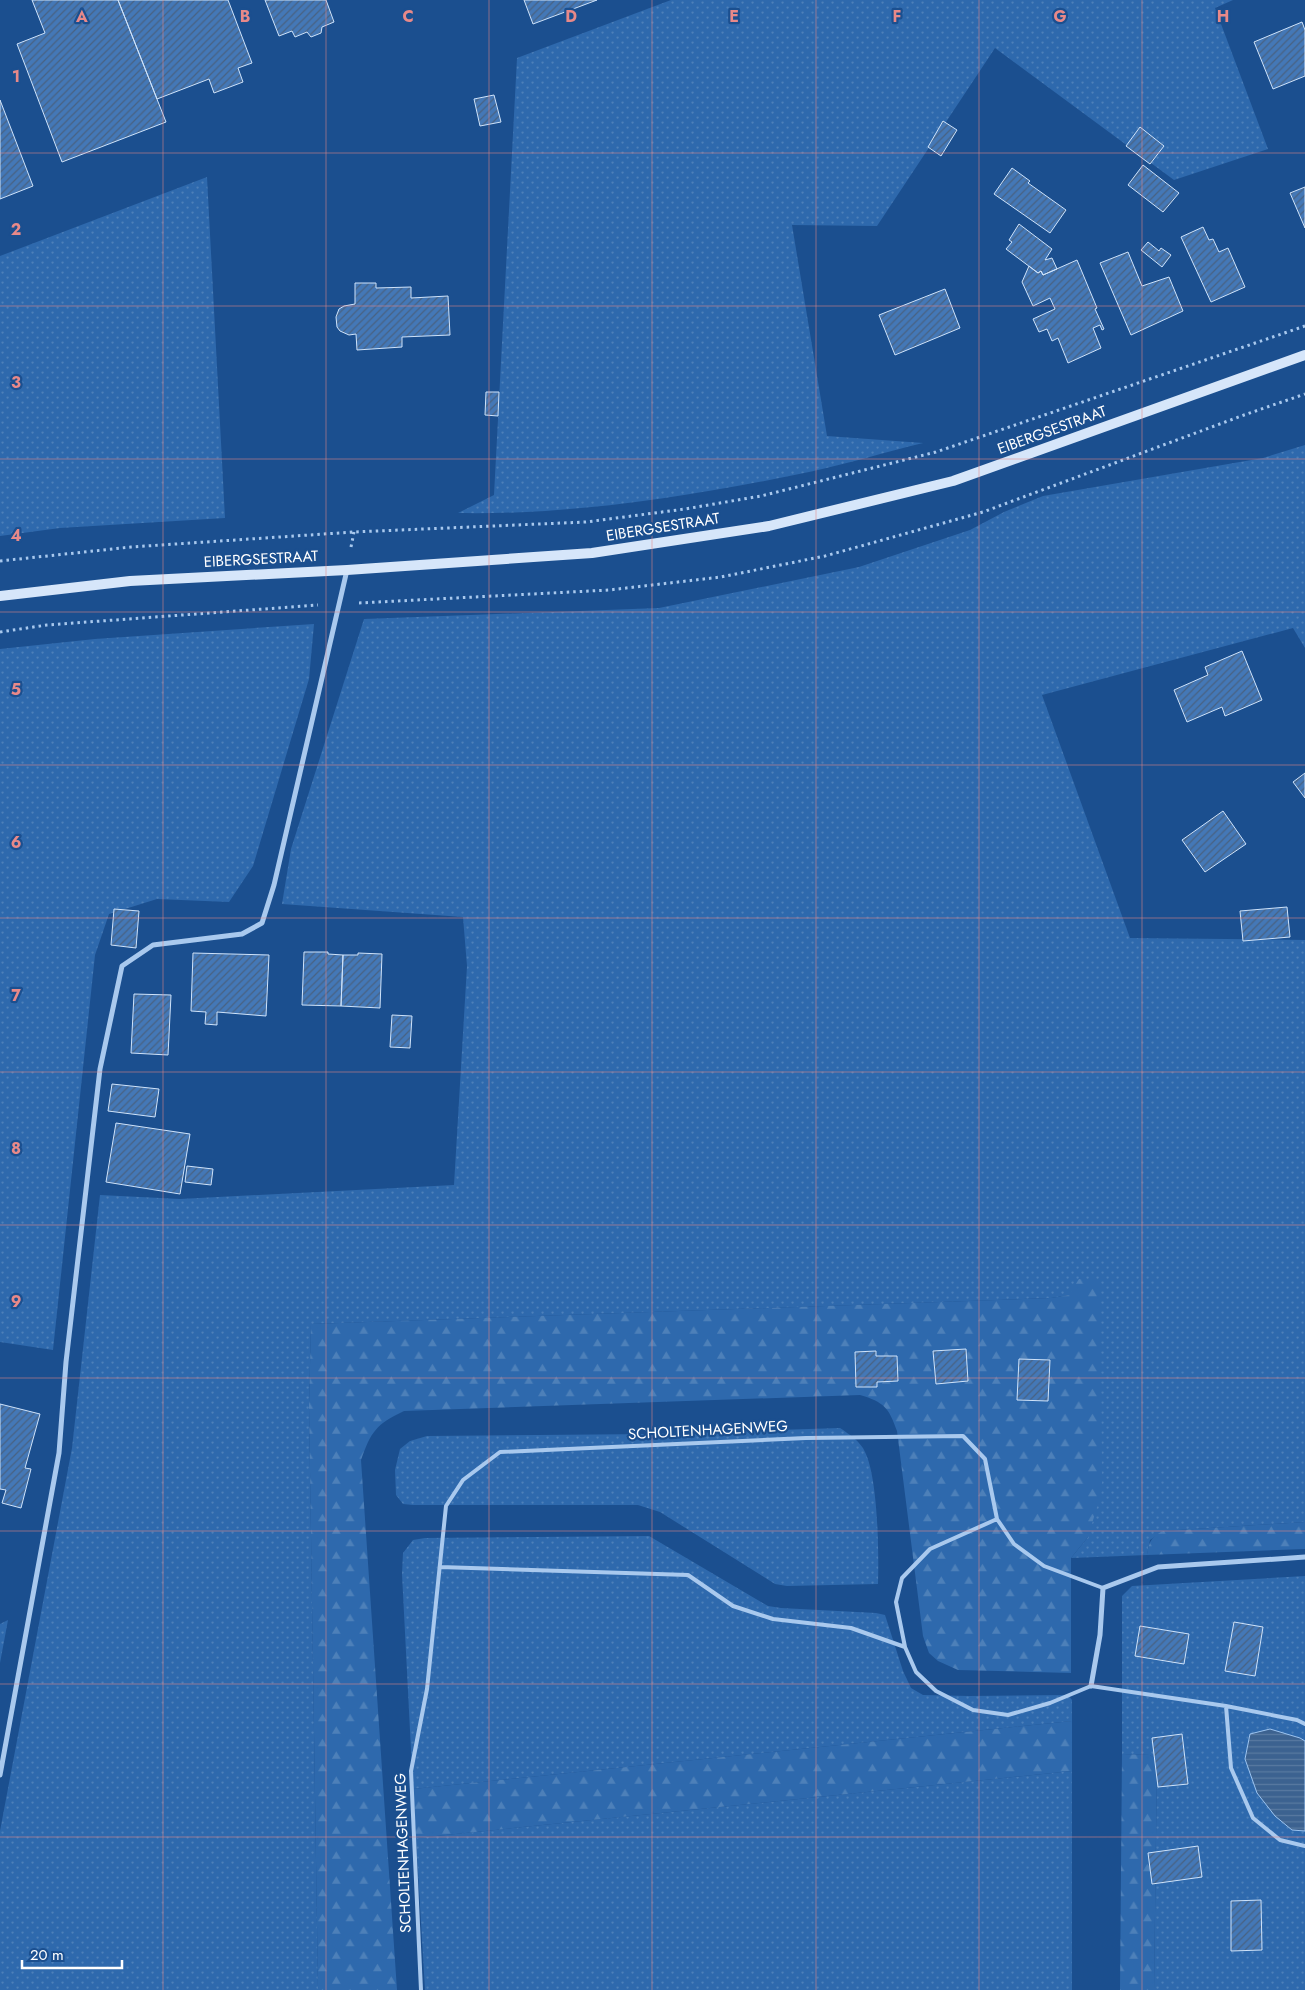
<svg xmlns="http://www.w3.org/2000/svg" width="1305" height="1990" font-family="Jost,sans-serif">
  <defs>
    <pattern id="grass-dots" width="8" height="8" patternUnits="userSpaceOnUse" patternTransform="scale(1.25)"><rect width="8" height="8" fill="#2e69ad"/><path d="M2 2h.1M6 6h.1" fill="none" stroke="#4d80b9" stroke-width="1.8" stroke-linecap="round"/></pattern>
    <pattern id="forest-firs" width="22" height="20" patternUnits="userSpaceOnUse" patternTransform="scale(1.25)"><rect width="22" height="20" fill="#2e69ad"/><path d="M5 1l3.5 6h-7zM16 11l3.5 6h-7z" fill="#4d80b9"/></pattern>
    <pattern id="water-rules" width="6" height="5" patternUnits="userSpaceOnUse" patternTransform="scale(1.25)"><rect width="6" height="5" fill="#3c6290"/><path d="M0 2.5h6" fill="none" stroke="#597aa1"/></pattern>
    <pattern id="building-hatch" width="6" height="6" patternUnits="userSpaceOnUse" patternTransform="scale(1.25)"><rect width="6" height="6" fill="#4478b7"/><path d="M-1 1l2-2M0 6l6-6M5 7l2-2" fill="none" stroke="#486282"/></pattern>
  </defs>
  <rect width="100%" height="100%" fill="#1b4f8f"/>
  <path fill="url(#grass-dots)" d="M671,0H1233L1215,8L1268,149L1174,180L995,48L877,226L792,225L827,436L923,443C885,452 847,464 809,472C694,496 575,515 458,513L494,495L517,58Z
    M207,177L225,518L60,528L0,536V256Z
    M1305,445V648L1293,628L1042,695L1130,938L1305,940V1522L1163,1531L1150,1540L1147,1555L1071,1558L1088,1537L1069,1295L1051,1298L311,1324L309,1406L318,1990H0V1831L72,1448L100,1195L180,1199L454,1185L467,966L463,917L282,904L291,849L364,619L659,608L859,567L970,530L1004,512L1043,496L1263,458Z
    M314,624L309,679L253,866L229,902L157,899L109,914L95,955L53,1350L0,1342V649L95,639Z
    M840,1428C849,1434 861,1442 865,1452C878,1478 879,1553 878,1584L787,1586L775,1584L660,1512L638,1505H413L403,1504L396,1495L395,1470L400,1449L410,1441L427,1436L654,1434Z
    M649,1536L768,1606L781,1608L876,1613L885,1615L903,1671L911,1688L923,1695L969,1696L1068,1695L1072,1700V1721L413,1789L402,1574L403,1553L413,1540L425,1538Z
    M1305,1576V1990H1154L1157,1760L1150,1755L1122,1754V1596L1132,1586Z
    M8,1620L0,1663V1624Z
    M1072,1771V1990H425L416,1838Z"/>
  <path fill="url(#forest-firs)" d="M1079,1279H1097L1100,1283L1102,1490L1088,1537L1071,1558V1673L958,1670L938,1661L929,1653L923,1636L897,1431C889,1408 884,1402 860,1395L404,1411C376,1424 371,1432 361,1460L397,1990H318L309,1406L311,1324L1051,1298L1069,1295Z
    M1305,1522V1549L1147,1555C1149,1542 1151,1537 1163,1531Z
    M1072,1721V1771L416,1838L413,1789Z
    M1122,1754L1150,1755L1157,1760L1154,1990H1120Z"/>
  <path fill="url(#water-rules)" stroke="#9cc4f0" d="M1270,1729L1300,1738L1305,1741V1831L1292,1830L1275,1816L1257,1793L1245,1759L1250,1734Z"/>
  <path fill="url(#building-hatch)" stroke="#cfe3fa" d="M32,0H118L166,122L62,162L17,44L45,33Z
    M118,0H228L252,63L238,68L243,82L214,93L209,79L157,99Z
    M265,0H326L334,22L322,27L321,33L311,37L307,32L295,37L292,31L279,36Z
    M524,0H597L533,24Z
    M1302,22L1305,30V76L1273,89L1254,42Z
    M494,95L501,122L480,126L474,99Z
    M0,100L33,186L0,199Z
    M943,121L957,130L941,156L928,147Z
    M1140,127L1164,146L1150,164L1126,146Z
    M1143,165L1179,193L1163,212L1128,185Z
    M1012,168L1030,181L1028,183L1066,210L1050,233L994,194Z
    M1305,187V228L1290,193Z
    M1019,224L1052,249L1045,260L1052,258L1057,269L1043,275L1041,271L1038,273L1006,249L1012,242L1009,240Z
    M1203,227L1209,240L1213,239L1219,252L1228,248L1245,287L1211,302L1181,237Z
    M1148,242L1159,251L1161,248L1171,255L1162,267L1141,250Z
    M1128,252L1142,286L1169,277L1183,311L1131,335L1100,263Z
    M1077,260L1097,308L1095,309L1104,329L1102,330L1100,325L1093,328L1101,348L1068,363L1058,338L1052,341L1047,329L1039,332L1033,319L1055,309L1050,298L1033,306L1022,282L1029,266L1038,273L1041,271L1043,275Z
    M355,283H376V288L411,287V298L448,296L450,335L402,337V347L357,350L356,334L349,335L340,331L337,327L336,317L339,309L344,306L355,304Z
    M945,289L960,328L895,355L879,315Z
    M486,392H499L498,416L485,415Z
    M1242,651L1262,700L1225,716L1222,707L1187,722L1174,690L1208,675L1205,667Z
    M1305,773V798L1293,782Z
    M1223,811L1246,844L1205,872L1182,840Z
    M1287,907L1290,937L1243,941L1240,911Z
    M114,909L139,911L136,948L111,945Z
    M304,952H328V954L343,955L341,1006L302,1005Z
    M193,953L269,955L266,1016L217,1012V1025L205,1024L206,1012L191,1011Z
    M358,953L382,954L380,1008L341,1006L343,955H358Z
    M134,994L171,995L168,1055L131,1053Z
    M392,1015L412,1016L410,1048L390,1047Z
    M112,1084L159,1089L155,1117L108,1111Z
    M116,1123L190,1134L180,1194L106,1182Z
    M187,1166L213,1169L211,1185L185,1182Z
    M966,1349L968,1381L936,1384L933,1351Z
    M876,1351V1356H897L898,1381L877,1382V1387H856L855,1352Z
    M1019,1359L1050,1360L1048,1401L1017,1400Z
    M0,1404L40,1414L25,1468L31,1469L21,1508L2,1503L6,1490L0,1489Z
    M1234,1622L1263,1627L1255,1676L1225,1671Z
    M1140,1626L1189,1634L1184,1664L1135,1656Z
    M1182,1734L1188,1784L1158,1787L1152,1738Z
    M1198,1846L1202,1877L1152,1884L1148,1853Z
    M1261,1900L1262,1950L1231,1951V1901Z"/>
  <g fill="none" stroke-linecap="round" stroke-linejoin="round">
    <path stroke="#a9c9ee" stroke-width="3" stroke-dasharray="2.5 4" stroke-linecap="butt" d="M351,547L354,532
      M0,561L131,547L354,532L586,522L685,509L761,496L936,452L1305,326
      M359,603L609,590L721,577L825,556L983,512L1244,415L1305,394
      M0,632L47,625L318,605"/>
    <path stroke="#a9c9ee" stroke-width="4" d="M997,1519L1014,1544L1044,1566L1103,1588
      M440,1567L688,1575L733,1606L773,1619L851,1628L905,1647L916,1672L936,1691L973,1710L1008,1715L1050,1703L1091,1686L1226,1706L1297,1720L1305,1724
      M1226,1706L1231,1768L1253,1818L1280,1840L1305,1846
      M421,1990L411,1771L427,1689L446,1506L463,1480L500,1452L806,1438L963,1436L985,1459L997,1519L930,1549L902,1578L896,1602L905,1647"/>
    <path stroke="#a9c9ee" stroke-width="5" d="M1091,1686L1100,1635L1103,1588L1158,1567L1305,1557
      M0,1775L59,1453L66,1362L100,1069L122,966L153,945L242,934L262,923L274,885L347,570"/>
    <path stroke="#d6e6fa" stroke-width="10" d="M0,596L130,581L347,570L592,553L769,526L953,481L1305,355"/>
  </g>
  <path fill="none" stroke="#e88989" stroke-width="1" stroke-opacity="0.55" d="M163,0V1990M326,0V1990M489,0V1990M652,0V1990M816,0V1990M979,0V1990M1142,0V1990M0,153H1305M0,306H1305M0,459H1305M0,612H1305M0,765H1305M0,918H1305M0,1072H1305M0,1225H1305M0,1378H1305M0,1531H1305M0,1684H1305M0,1837H1305"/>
  <g text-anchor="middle" stroke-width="4.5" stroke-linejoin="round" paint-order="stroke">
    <g font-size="15" fill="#fff" stroke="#1b4f8f">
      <text transform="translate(1052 430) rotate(-20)" y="5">EIBERGSESTRAAT</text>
      <text transform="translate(663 527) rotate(-9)" y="5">EIBERGSESTRAAT</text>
      <text transform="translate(261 559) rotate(-3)" y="5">EIBERGSESTRAAT</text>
      <text transform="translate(708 1430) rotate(-3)" y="5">SCHOLTENHAGENWEG</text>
      <text transform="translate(403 1853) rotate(-92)" y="5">SCHOLTENHAGENWEG</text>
    </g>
  </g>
  <g font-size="16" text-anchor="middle" font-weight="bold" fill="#e88989" stroke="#1b4f8f" stroke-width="4.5" stroke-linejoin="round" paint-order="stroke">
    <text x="82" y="22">A</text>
    <text x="245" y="22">B</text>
    <text x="408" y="22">C</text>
    <text x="571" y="22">D</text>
    <text x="734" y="22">E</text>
    <text x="897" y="22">F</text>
    <text x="1060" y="22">G</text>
    <text x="1223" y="22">H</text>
    <text x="16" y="82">1</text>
    <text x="16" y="235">2</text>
    <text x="16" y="388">3</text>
    <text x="16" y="541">4</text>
    <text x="16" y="695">5</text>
    <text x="16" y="848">6</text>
    <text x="16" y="1001">7</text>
    <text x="16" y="1154">8</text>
    <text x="16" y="1307">9</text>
  </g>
  <path d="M22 1960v8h100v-8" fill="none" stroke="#ffffff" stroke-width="2.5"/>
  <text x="30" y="1960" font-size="15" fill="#ffffff" stroke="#1b4f8f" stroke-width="4" paint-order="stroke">20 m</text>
</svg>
